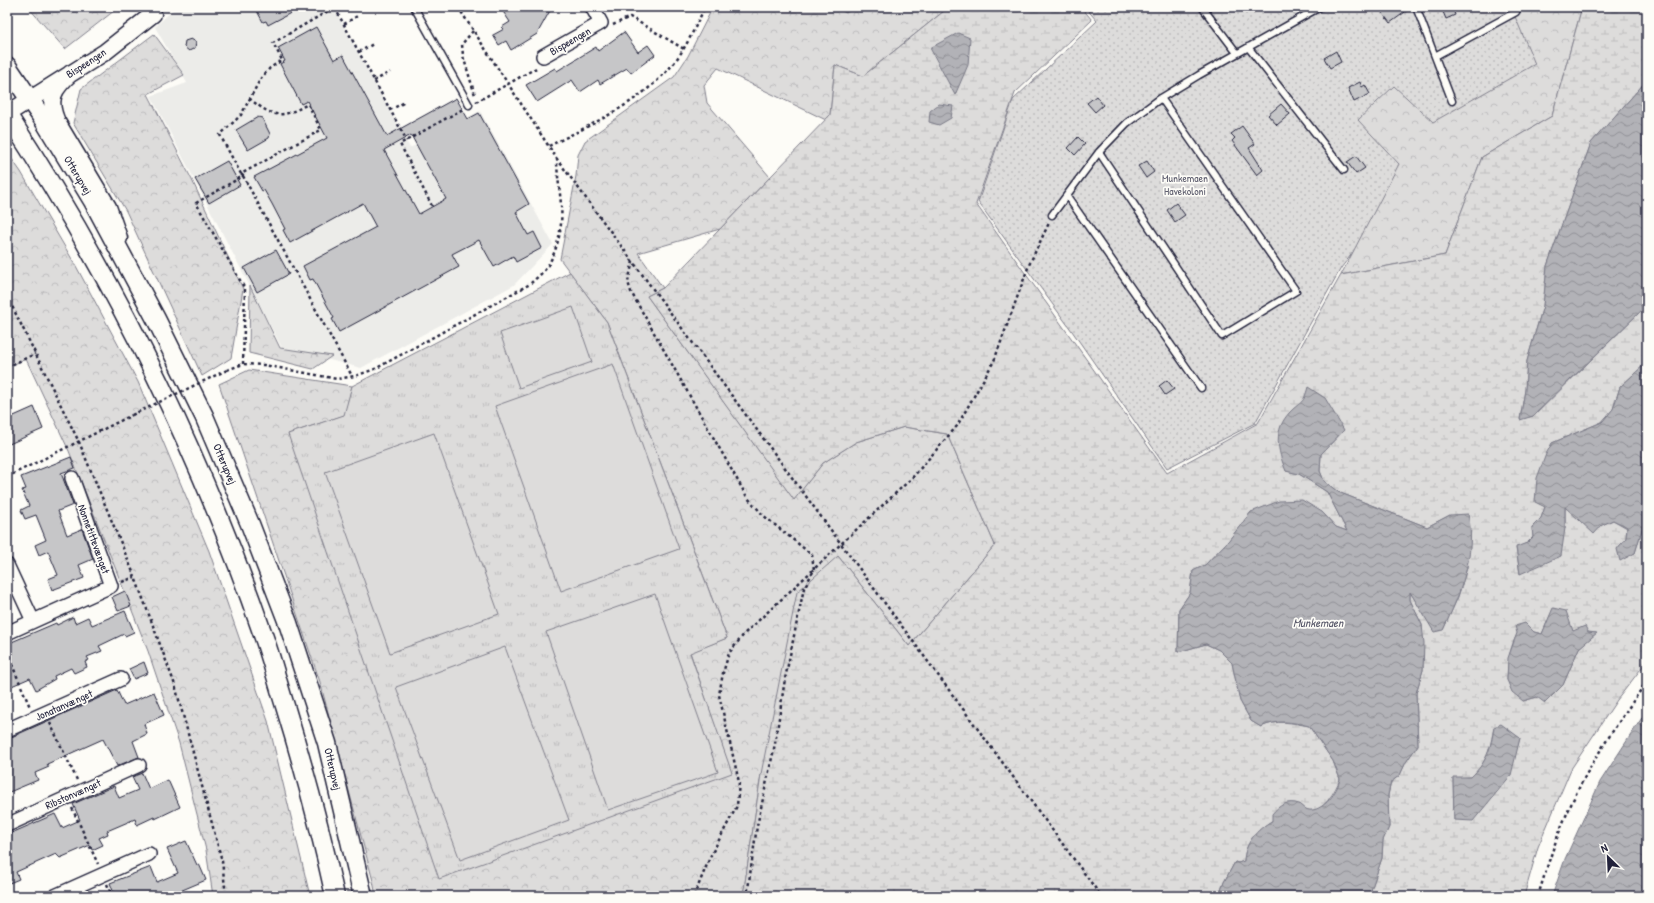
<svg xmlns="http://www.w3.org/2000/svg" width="1654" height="903" font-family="'Patrick Hand',sans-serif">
  <defs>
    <pattern id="grass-dots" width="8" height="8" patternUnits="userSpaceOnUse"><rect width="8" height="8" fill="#dddcdb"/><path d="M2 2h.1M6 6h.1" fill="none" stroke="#bdbcbd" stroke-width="1.8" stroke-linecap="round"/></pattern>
    <pattern id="forest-crowns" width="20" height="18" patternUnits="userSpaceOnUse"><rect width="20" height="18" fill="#dddcdb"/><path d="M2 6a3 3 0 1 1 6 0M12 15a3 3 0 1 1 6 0" fill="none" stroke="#bdbcbd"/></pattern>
    <pattern id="wetland-marsh" width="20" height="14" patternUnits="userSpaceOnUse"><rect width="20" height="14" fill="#dddcdb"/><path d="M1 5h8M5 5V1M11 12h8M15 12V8" fill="none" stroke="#bdbcbd"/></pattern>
    <pattern id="park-tufts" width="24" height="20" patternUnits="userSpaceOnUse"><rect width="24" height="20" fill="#dddcdb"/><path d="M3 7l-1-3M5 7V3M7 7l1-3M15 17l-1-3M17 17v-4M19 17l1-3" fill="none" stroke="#bdbcbd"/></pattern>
    <pattern id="water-waves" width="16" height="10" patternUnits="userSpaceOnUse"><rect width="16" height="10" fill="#b2b2b7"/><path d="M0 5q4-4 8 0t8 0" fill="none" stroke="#909096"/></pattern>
  </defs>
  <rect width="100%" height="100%" fill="#fdfcf7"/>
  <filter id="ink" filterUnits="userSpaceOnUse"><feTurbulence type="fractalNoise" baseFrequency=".025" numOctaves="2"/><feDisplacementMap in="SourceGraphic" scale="8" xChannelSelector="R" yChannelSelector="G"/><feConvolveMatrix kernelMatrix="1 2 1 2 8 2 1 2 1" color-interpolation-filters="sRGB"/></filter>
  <g filter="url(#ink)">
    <path fill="#ecece9" d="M176,7H333L410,148L480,111L553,244L514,285L361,368L282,348L151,96L187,83L155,27Z"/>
    <path fill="url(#grass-dots)" stroke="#807f8b" d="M835,7H854L846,13Z
      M1085,7H1552L1541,72L1416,170L1341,268L1255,423L1167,468L1072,331L978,202L1013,100L1097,21Z"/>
    <path fill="url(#forest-crowns)" stroke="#807f8b" d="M28,7H119L65,49Z
      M713,7H835L846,13L854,7H949L863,76L835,65L830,115L826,120L718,68L704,85L707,103L770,177L720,229L638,253L663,288L647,296L794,499L823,463L856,442L904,427L947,434L995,545L909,646L838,556L761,774L743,896H376L373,881L320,682L219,384L249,370L352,386L345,415L288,434L731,773L690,652L727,638L607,322L560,259L576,176L578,155L585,141L674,77L688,56Z
      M1511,7H1582L1552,116L1482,157L1445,255L1341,275L1399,164L1358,120L1394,86L1433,122L1535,64Z
      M154,34L184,75L148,94L192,180L243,289L231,358L202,376L126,211L73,123L81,89Z
      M7,152L21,172L76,266L138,382L209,551L268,721L310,896H213L206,850L179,743L148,651L69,451L26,359L7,367Z
      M250,286L280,348L332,356L313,369L249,353Z"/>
    <path fill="url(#wetland-marsh)" stroke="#807f8b" fill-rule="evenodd" d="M949,7H1081L1092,20L1015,93L976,204L1167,473L1258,423L1341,275L1445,255L1482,157L1552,116L1582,7H1647V80L1591,143L1547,266L1543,306L1527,361L1525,390L1520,419L1534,416L1647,305V365L1645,364L1620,387L1613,409L1602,422L1552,443L1545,507L1541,518L1532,527L1533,537L1527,543L1516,548L1520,574L1565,528V507L1602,525L1613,520L1627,528L1626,538L1617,549L1635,553L1643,526L1647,527V661L1617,700L1571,769L1538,847L1524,896H1369L1382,858L1383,840L1389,827L1388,795L1391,782L1400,775L1406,762L1418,745L1416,693L1423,670L1422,625L1410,600V592L1416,601L1443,630L1458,597L1467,568L1471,529L1450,515L1427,527L1338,492L1324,481L1320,471L1321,454L1344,430L1304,401L1289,413L1286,471L1299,474L1327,492L1347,531L1336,527L1322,512H1251L1229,540L1205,565L1193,571L1190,593L1179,609L1178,652L1206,644L1219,650L1232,663L1240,701L1251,721L1261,727C1277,719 1292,723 1309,726L1333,761L1340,779C1336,789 1323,815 1307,810C1305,809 1302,806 1300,804C1277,818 1245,831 1244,861L1238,863L1235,862L1224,882L1219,896H743L761,774L797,592L838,556L909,646L995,545L947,434L904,427L856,442L823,463L794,500L647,296L663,288L830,115L835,65L863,76ZM1553,609L1573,631L1596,633L1579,648L1563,685L1537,697L1523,701L1507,680C1508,658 1510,641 1525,623L1534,632L1542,634ZM1494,727L1520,738L1516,751L1454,820L1453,778L1471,777C1488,761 1490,749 1494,727Z"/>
    <path fill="url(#park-tufts)" stroke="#807f8b" d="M570,272L607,322L727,638L690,653L732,773L439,879L288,434L344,415L352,386Z"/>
    <path fill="#dddcdb" stroke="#807f8b" d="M573,307L592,362L519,388L500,333Z
      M613,364L679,549L561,591L495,406Z
      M434,433L499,614L390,653L325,472Z
      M655,594L718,772L608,810L546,632Z
      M505,647L569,820L460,860L396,687Z"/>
    <path fill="url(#water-waves)" stroke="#787885" d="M958,33L970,38L968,65L955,95L930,48Z
      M1647,80V305L1533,416L1520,420L1525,390L1527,361L1543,306L1547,266L1591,143Z
      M939,104L953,106L951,118L939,125L929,122L930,111Z
      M1645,364L1647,365V527L1643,526L1635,553L1620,561L1617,549L1626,538L1627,527L1613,520L1602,525L1594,534L1565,507V528L1561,556L1520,574L1516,547L1527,543L1533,537L1532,527L1541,518L1545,507L1535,502L1537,478L1546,454L1552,443L1602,422L1613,409L1620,387Z
      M1308,387L1325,398L1344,430L1321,454L1320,471L1324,481L1338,492L1427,527L1450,515L1468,514C1477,554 1460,594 1443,630L1434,632L1410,592V600L1422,625L1424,643L1423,670L1416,693L1418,745L1406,762L1400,775L1391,782L1388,795L1389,827L1383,840L1382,858L1369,896H1219L1224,882L1235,862L1238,863L1244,861C1245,843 1257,829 1272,821V814C1279,805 1288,800 1299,804C1302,805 1304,808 1306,809C1316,814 1330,801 1334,793C1337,789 1339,783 1340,779L1333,761L1309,726C1292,722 1277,719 1261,727L1251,721L1240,701L1232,663L1219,650L1206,644L1178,652L1179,609L1190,593L1193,571L1205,565L1229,540L1251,512L1279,501L1302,500L1322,512L1336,527L1347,531L1327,492L1299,474L1286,471C1277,450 1273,430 1290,412C1302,400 1303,405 1308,387Z
      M1553,608L1566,611L1573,631L1585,626L1588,632L1597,633L1579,648L1563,685L1545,703L1537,697L1523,701L1512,692L1507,680L1508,658L1517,633L1515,626L1525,623L1534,632L1542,634Z
      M1647,710V896H1552L1565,859L1600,782Z
      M1501,724L1520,738L1511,775L1473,821L1454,820L1453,777H1471C1487,762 1491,748 1494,727Z"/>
    <path fill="#c6c6c8" stroke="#22223b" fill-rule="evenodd" d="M265,7H302L268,25L266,21L263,22L257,11Z
      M508,7H552L537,34L511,50L506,41L499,45L493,35L504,29L502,27L510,22L502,10Z
      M1378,7H1412L1390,23Z
      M1441,7H1452L1455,15L1446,19Z
      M316,27L334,60L343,55L387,136L456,98L468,119L479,113L529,204L516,212L528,235L534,232L542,248L516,262L513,256L494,267L479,240L452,254L459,267L339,332L332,319L334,318L313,279L310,280L303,266L376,227L363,203L290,243L283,230L285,229L272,204L264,190L262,191L254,177L327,138L307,101L301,104L280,64L285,61L278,48ZM411,135L446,199L419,214L384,150Z
      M624,32L638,52L648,45L655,55L631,73L627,68L600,84L598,80L580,92L572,80L537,102L526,85L555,68L557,71L596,47L598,51Z
      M191,39L196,42L195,48L189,51L184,47L185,41Z
      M1336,51L1341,62L1330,68L1324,58Z
      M1360,82L1362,87L1365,85L1370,94L1354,102L1348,88Z
      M1096,96L1103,105L1095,112L1087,103Z
      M1281,104L1290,114L1277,125L1268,115Z
      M258,117L262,118L270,134L269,138L248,150L236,130Z
      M1242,126L1255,144L1249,148L1263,170L1257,175L1232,141L1235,138L1231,134Z
      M1078,137L1085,144L1075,155L1068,148Z
      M1356,156L1365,168L1356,174L1347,162Z
      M227,161L240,185L209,203L195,179Z
      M1147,161L1154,172L1146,178L1138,166Z
      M1176,203L1185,215L1175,222L1167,210Z
      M276,250L289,274L257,292L244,268Z
      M1167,380L1174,389L1165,395L1159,386Z
      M34,407L43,429L7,445V419Z
      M71,457L75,468L61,473L73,505L58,511L67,535L82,529L93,559L79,565L84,578L52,590L48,579L58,575L48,551L39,555L35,545L46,540L36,515L25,519L21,510L29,506L22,490L26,489L21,477Z
      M125,591L131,606L118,611L112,597Z
      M125,611L134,632L125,636L124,634L99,646L102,651L87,657L89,660L85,662L87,667L74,673L71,668L54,676L55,679L36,690L30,678L7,688V663L12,660L7,648V644L56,623L57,625L73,617L75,623L88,617L92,625Z
      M144,662L148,673L134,679L129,669Z
      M117,690L124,705L154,692L164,715L144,724L147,734L133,741L139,757L117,766L103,739L47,764L49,767L35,773L38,780L7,793V739Z
      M142,773L149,789L168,780L180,807L155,819L154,817L137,825L135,819L107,831L108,834L99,838L103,845L92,850L90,845L60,858L56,854L16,872L19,879L7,884V835L55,814L62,828L80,820L73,804L114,786L119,798L138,790L132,777Z
      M186,841L197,865L199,864L206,880L180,891L182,896H115L110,883L151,867L157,882L178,873L167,849Z"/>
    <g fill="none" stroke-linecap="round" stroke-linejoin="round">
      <g stroke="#22223b" stroke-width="9">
        <path id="service" d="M414,7L469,105
          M1202,7L1237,53
          M1416,7L1452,101
          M1248,47L1344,170
          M1435,56L1516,12
          M1099,152L1222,336L1296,291L1161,98
          M1067,196L1201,388
          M1052,215L1099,152L1127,123L1161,98L1199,75L1320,7"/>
      </g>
      <g stroke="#22223b" stroke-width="16">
        <path id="minor" d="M543,56L601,23L592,7
          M7,565L33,621
          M7,633L111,586L72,478
          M7,730L121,679
          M7,825L139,765
          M55,896L149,854"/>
      </g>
      <g stroke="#22223b" stroke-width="19">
        <path id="tertiary" d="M71,73C53,89 47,99 57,122L108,207L119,238
          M7,114L105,52L153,14"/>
      </g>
      <g stroke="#22223b" stroke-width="21">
        <path id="secondary" d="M7,66L45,122L93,201L156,319L204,416L250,524L288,623L327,743L363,896
          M7,114C112,275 199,450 262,632C271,656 277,681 285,706C304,768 321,832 335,896"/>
      </g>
      <path stroke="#22223b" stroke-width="2.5" stroke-dasharray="3 3" stroke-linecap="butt" d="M458,7L557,159L1101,896
        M335,8L407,141
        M344,24L359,15
        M613,25L630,17L684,49
        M473,31L462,44L463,56L475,95
        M359,52L373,44
        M374,81L390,72
        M476,102L538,67
        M390,110L405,102
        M549,146C596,122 656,96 684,48C692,35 698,21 705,7
        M241,174L220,135L241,115L261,78L270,68L282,60L273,43L335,7
        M243,176L352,376
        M432,206L400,144L463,109
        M633,261L628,282L631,292L747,497L764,516L812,555L814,570L804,588L785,679L775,744L757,826L747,896
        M7,296L79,442L135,577L175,685L222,861L226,896
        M243,364L245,289L196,203L243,176L241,174L321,130L308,104C280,119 274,118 250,99
        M7,367L35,354
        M227,370L243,364L264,365L337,379L355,376L375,369L530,284C535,279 543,273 547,267C558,249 563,226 561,205C560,190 557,175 557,159
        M7,477L132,415
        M122,582L135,577
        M7,653L30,707
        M50,723L77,780
        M72,808L98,864
        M107,884L112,896
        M694,896L711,855L737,806L739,782L719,695L723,673L729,653L745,633L912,478L957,426L994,361L1029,265L1049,223
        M1538,896C1547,867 1556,837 1569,809C1589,763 1619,722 1647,681"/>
      <use href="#service" stroke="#fdfcf7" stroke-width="6"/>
      <use href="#minor" stroke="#fdfcf7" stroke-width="13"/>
      <use href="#tertiary" stroke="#fdfcf7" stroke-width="16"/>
      <use href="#secondary" stroke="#fdfcf7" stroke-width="18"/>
      <path stroke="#22223b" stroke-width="2.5" stroke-dasharray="3 3" stroke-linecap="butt" d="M132,415L227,370"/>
    </g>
  </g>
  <g text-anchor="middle" stroke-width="3.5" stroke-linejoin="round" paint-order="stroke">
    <g font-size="11" fill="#22223b" stroke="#fdfcf7">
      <text transform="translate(570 41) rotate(-30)" y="4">Bispeengen</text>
      <text transform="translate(86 63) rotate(-33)" y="4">Bispeengen</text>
      <text transform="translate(78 175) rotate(59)" y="4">Otterupvej</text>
      <text transform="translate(225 464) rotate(67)" y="4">Otterupvej</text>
      <text transform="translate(94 539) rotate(70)" y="4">Nonnetittevænget</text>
      <text transform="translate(64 705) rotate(-24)" y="4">Jonatanvænget</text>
      <text transform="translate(333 769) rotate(77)" y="4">Otterupvej</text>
      <text transform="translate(73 794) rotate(-24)" y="4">Ribstonvænget</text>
    </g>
    <g font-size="11" fill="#5a5a6b" stroke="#fdfcf7">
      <text x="1185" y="182">Munkemaen<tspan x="1185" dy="13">Havekoloni</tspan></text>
    </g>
    <g font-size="12" font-style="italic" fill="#545466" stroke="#fdfcf7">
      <text x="1318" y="627">Munkemaen</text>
    </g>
  </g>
  <rect width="1654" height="903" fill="none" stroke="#fdfcf7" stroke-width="24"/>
  <rect x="12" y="12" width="1630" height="879" fill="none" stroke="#22223b" stroke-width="1.5" filter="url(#ink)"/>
  <g transform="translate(1608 857) rotate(336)" stroke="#fdfcf7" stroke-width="3" paint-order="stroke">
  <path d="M0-3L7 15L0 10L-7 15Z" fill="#22223b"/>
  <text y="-6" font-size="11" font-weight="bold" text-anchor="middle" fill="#22223b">N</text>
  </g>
</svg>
